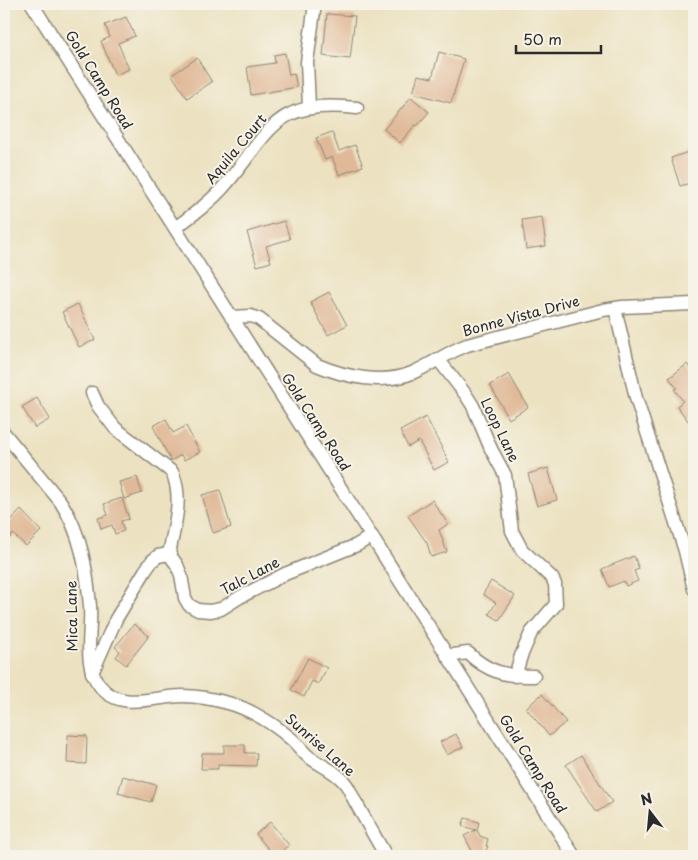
<svg xmlns="http://www.w3.org/2000/svg" width="698" height="860" font-family="'Playpen Sans',sans-serif">
  <rect width="100%" height="100%" fill="#f7f3e8"/>
  <filter id="ink" filterUnits="userSpaceOnUse"><feTurbulence type="fractalNoise" baseFrequency=".02" numOctaves="2"/><feDisplacementMap in="SourceGraphic" scale="10" xChannelSelector="R" yChannelSelector="G"/><feConvolveMatrix kernelMatrix="1 2 1 2 8 2 1 2 1" color-interpolation-filters="sRGB"/></filter>
  <filter id="wash" filterUnits="userSpaceOnUse"><feTurbulence type="fractalNoise" baseFrequency=".0096" numOctaves="4" result="noise"/><feDisplacementMap in="SourceGraphic" scale="20" xChannelSelector="R" yChannelSelector="G"/><feGaussianBlur stdDeviation="1.12" result="paint"/><feColorMatrix in="noise" values="0 0 0 0 0 0 0 0 0 0 0 0 0 0 0 0 0 1.4 0 .05"/><feComposite in="paint" operator="in"/></filter>
  <g filter="url(#wash)">
    <rect width="100%" height="100%" fill="#ece2c1"/>
    <g id="blocks">
      <path fill="#e0b998" d="M327,14L355,16L350,59L323,56Z
        M126,17L135,36L118,43L129,69L115,75L101,41L110,37L105,25Z
        M439,52L464,59L451,103L413,93L418,75L432,78Z
        M285,53L289,75L294,74L297,87L251,95L247,67L275,63L274,55Z
        M197,58L212,82L187,98L172,75Z
        M411,97L429,112L417,126L415,125L400,143L384,129Z
        M332,132L339,151L355,145L363,166L339,175L332,157L325,160L316,138Z
        M694,150V182L680,186L671,158Z
        M542,217L546,246L526,249L522,220Z
        M284,221L290,239L266,246L271,262L257,266L247,232Z
        M329,292L347,325L328,335L310,302Z
        M78,304L95,340L79,347L62,312Z
        M687,364L694,374V429L677,406L683,401L674,389L677,388L669,378Z
        M509,374L528,407L509,419L490,385Z
        M37,398L50,419L35,428L22,407Z
        M426,417L449,462L434,470L419,441L408,447L400,431Z
        M166,419L173,433L186,426L200,452L184,460L181,455L171,461L153,426Z
        M548,468L557,500L537,506L528,474Z
        M137,477L142,493L124,499L119,482Z
        M220,490L231,527L213,533L202,495Z
        M122,498L129,519L121,521L124,531L115,534L112,525L101,529L98,518L108,515L104,504Z
        M432,500L448,524L439,530L447,552L431,557L427,543L408,516Z
        M21,510L41,531L26,546L13,534L4,544V527Z
        M634,556L639,569L634,571L638,581L626,586L624,581L609,587L602,569Z
        M491,581L515,596L499,620L489,614L496,603L483,594Z
        M134,624L149,636L126,665L116,657L120,651L115,647Z
        M308,658L327,668L318,684L312,681L304,697L291,690Z
        M542,694L566,722L549,736L526,708Z
        M456,734L463,747L447,755L440,742Z
        M68,735L87,736L86,764L67,763Z
        M224,745H245V753H257L256,766L218,765V769H201L202,753H224Z
        M581,755L612,802L597,812L566,765Z
        M123,776L156,785L151,802L118,793Z
        M465,818L479,822L477,830L480,836L488,839L486,846H488L484,856H475L464,836L476,830L462,826Z
        M270,822L289,845L276,856H274L256,834Z"/>
    </g>
  </g>
  <g filter="url(#ink)">
    <use href="#blocks" fill-opacity="0" stroke="#8c8676" stroke-width="1"/>
    <g fill="none" stroke-linecap="round" stroke-linejoin="round">
      <g stroke="#8c8676" stroke-width="15">
        <path id="minor" d="M32,4C213,288 395,571 574,856
          M309,107L307,62L315,4
          M175,228C194,214 212,201 227,183C273,128 275,99 357,108
          M615,308L636,398L685,551L694,589
          M231,317L251,316L259,319L317,365C345,377 383,385 412,373C431,365 448,352 467,345L603,310L622,307L694,304
          M438,359L466,395L473,406L491,449L505,475L512,531L522,550L552,578L555,584L556,604L531,633L521,656L515,676
          M92,393L98,406L115,428L172,472C184,498 174,527 169,554
          M4,433L60,501C81,532 87,570 90,606C92,633 82,664 100,686C120,712 156,696 183,696C198,696 213,699 228,703C248,708 274,724 290,738C297,743 302,752 309,757C321,766 336,771 345,783C350,789 352,797 356,803C366,821 376,839 386,856
          M169,554L177,565L181,575L185,598L189,605L198,610L210,611L221,609L240,597L285,574L357,545L372,536
          M447,656L468,653C489,673 506,676 534,676
          M92,673L116,619L145,571L152,561L158,556L169,554"/>
      </g>
      <use href="#minor" stroke="#fff" stroke-width="12"/>
    </g>
  </g>
  <g text-anchor="middle" stroke-width="4" stroke-linejoin="round" paint-order="stroke">
    <g font-size="14" fill="#2b2b2b" stroke="#f7f3e8">
      <text transform="translate(99 80) rotate(58)" y="5">Gold Camp Road</text>
      <text transform="translate(236 149) rotate(-50)" y="5">Aquila Court</text>
      <text transform="translate(521 316) rotate(-15)" y="5">Bonne Vista Drive</text>
      <text transform="translate(316 422) rotate(57)" y="5">Gold Camp Road</text>
      <text transform="translate(500 430) rotate(64)" y="5">Loop Lane</text>
      <text transform="translate(250 576) rotate(-28)" y="5">Talc Lane</text>
      <text transform="translate(72 616) rotate(-91)" y="5">Mica Lane</text>
      <text transform="translate(320 745) rotate(41)" y="5">Sunrise Lane</text>
      <text transform="translate(533 764) rotate(58)" y="5">Gold Camp Road</text>
    </g>
  </g>
  <rect width="698" height="860" fill="none" stroke="#f7f3e8" stroke-width="20"/>
  <g transform="translate(650 812) rotate(344)" stroke="#f7f3e8" stroke-width="4" paint-order="stroke">
  <path d="M0-4L9 19L0 12L-9 19Z" fill="#2b2b2b"/>
  <text y="-8" font-size="14" font-weight="bold" text-anchor="middle" fill="#2b2b2b">N</text>
  </g>
  <path d="M516 45v8h85v-8" fill="none" stroke="#2b2b2b" stroke-width="2.5"/>
  <text x="523" y="45" font-size="15" fill="#2b2b2b" stroke="#f7f3e8" stroke-width="4" paint-order="stroke">50 m</text>
</svg>
